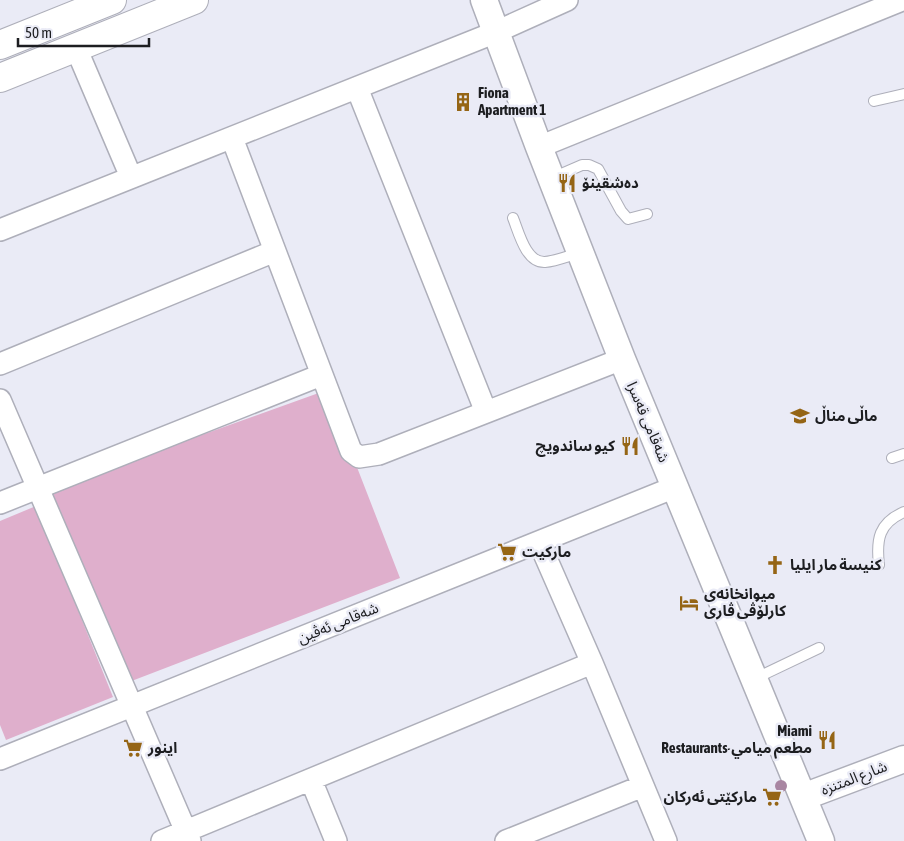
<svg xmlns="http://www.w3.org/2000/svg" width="904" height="841" font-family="'Asap Condensed','Noto Sans Arabic',sans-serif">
  <rect width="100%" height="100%" fill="#eaebf6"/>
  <path fill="#dfafcc" d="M327,390L400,578L129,682L48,490Z
    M36,506L113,697L6,740L0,725V521Z"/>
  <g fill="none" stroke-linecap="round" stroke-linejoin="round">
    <g stroke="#aeafba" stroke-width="12">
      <path id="service" d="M874,101L904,94
        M552,178L582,165H589L598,169L621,211L628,219L647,214
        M513,218C519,233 526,263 545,262C556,261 568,256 579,253
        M892,458L904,454
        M879,565C876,539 879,523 904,512
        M754,679L819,648"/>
    </g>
    <g stroke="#aeafba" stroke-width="24">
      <path id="minor" d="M76,48L131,177
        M357,88L486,412
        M232,138L351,451L359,457L379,454L622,359
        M539,147L902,0
        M0,230L496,32L567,0
        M0,364L275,251
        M0,400L190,841
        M0,503L321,375
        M539,542L592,663L666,841
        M0,759L675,487
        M311,780L336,841
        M162,841L592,663
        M506,841L643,786"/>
    </g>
    <g stroke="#aeafba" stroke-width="29">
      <path id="tertiary" d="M484,0L539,147L622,359L821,841
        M803,797L904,759"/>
    </g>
    <g stroke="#aeafba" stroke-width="30">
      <path id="secondary" d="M0,45L112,0
        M0,78L194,0"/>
    </g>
    <use href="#service" stroke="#fff" stroke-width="10"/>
    <use href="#minor" stroke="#fff" stroke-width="21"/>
    <use href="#tertiary" stroke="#fff" stroke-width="26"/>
    <use href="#secondary" stroke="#fff" stroke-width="28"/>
  </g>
  <circle fill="#a986a2" cx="781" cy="786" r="6"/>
  <defs>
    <g id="building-bare" transform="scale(1.5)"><path d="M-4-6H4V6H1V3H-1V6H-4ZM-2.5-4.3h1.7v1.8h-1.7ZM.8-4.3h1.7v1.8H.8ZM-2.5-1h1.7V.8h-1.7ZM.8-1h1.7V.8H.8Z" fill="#956515" stroke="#eaebf6" stroke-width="2.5" paint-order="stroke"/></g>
    <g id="restaurant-bare" transform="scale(1.5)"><path d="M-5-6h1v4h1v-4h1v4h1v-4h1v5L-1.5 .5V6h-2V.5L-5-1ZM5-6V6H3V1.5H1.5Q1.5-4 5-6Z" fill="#956515" stroke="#eaebf6" stroke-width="2.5" paint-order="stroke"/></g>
    <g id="school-bare" transform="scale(1.5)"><path d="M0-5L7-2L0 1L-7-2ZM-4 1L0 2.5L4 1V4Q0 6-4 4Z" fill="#956515" stroke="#eaebf6" stroke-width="2.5" paint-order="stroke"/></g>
    <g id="supermarket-bare" transform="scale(1.5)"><path d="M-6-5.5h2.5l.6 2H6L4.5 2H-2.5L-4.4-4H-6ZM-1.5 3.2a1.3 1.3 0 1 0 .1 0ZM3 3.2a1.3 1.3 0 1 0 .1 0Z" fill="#956515" stroke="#eaebf6" stroke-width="2.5" paint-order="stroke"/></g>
    <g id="church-bare" transform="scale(1.5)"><path d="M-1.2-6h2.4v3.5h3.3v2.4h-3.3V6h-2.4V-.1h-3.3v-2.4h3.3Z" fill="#956515" stroke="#eaebf6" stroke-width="2.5" paint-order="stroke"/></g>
    <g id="hotel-bare" transform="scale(1.5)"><path d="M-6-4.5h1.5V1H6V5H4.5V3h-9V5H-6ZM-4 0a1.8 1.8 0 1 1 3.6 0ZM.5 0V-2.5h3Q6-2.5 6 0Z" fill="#956515" stroke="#eaebf6" stroke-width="2.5" paint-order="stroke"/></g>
  </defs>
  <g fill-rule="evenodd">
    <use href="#building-bare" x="463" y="102"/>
    <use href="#restaurant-bare" x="567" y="183"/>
    <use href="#school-bare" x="800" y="416"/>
    <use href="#restaurant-bare" x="630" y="446"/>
    <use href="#supermarket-bare" x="507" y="552"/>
    <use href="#church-bare" x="775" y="565"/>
    <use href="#hotel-bare" x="689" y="603"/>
    <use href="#restaurant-bare" x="827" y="740"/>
    <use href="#supermarket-bare" x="133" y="748"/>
    <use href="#supermarket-bare" x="772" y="797"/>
  </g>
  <g text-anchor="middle" stroke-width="5" stroke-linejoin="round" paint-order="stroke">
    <g font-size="15" font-weight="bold" fill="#1d1e21" stroke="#eaebf6" text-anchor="start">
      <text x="478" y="98">Fiona<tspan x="478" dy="17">Apartment 1</tspan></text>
      <text x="582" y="188">دەشقینۆ</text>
      <text x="815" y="421">ماڵی مناڵ</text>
      <text x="615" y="451" text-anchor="end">کیو ساندویچ</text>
      <text x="522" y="557">ماركيت</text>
      <text x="790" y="570">كنيسة مار ايليا</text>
      <text x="704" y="599">میوانخانەی<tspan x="704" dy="17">کارلۆڤی ڤاری</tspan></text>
      <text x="812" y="736" text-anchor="end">Miami<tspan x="812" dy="17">Restaurants-مطعم ميامي</tspan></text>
      <text x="148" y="753">اينور</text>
      <text x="757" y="802" text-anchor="end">مارکێتی ئەرکان</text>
    </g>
    <g font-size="15" fill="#1d1e21" stroke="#eaebf6">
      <text transform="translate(648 422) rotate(67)" y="5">شەقامی قەسرا</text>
      <text transform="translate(338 623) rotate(-22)" y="5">شەقامی ئەڤین</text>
      <text transform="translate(854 778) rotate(-21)" y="5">شارع المتنزه</text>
    </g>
  </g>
  <path d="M18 38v8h131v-8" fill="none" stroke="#1d1e21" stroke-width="2.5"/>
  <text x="25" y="38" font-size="15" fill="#1d1e21" stroke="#eaebf6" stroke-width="4" paint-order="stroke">50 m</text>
</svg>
